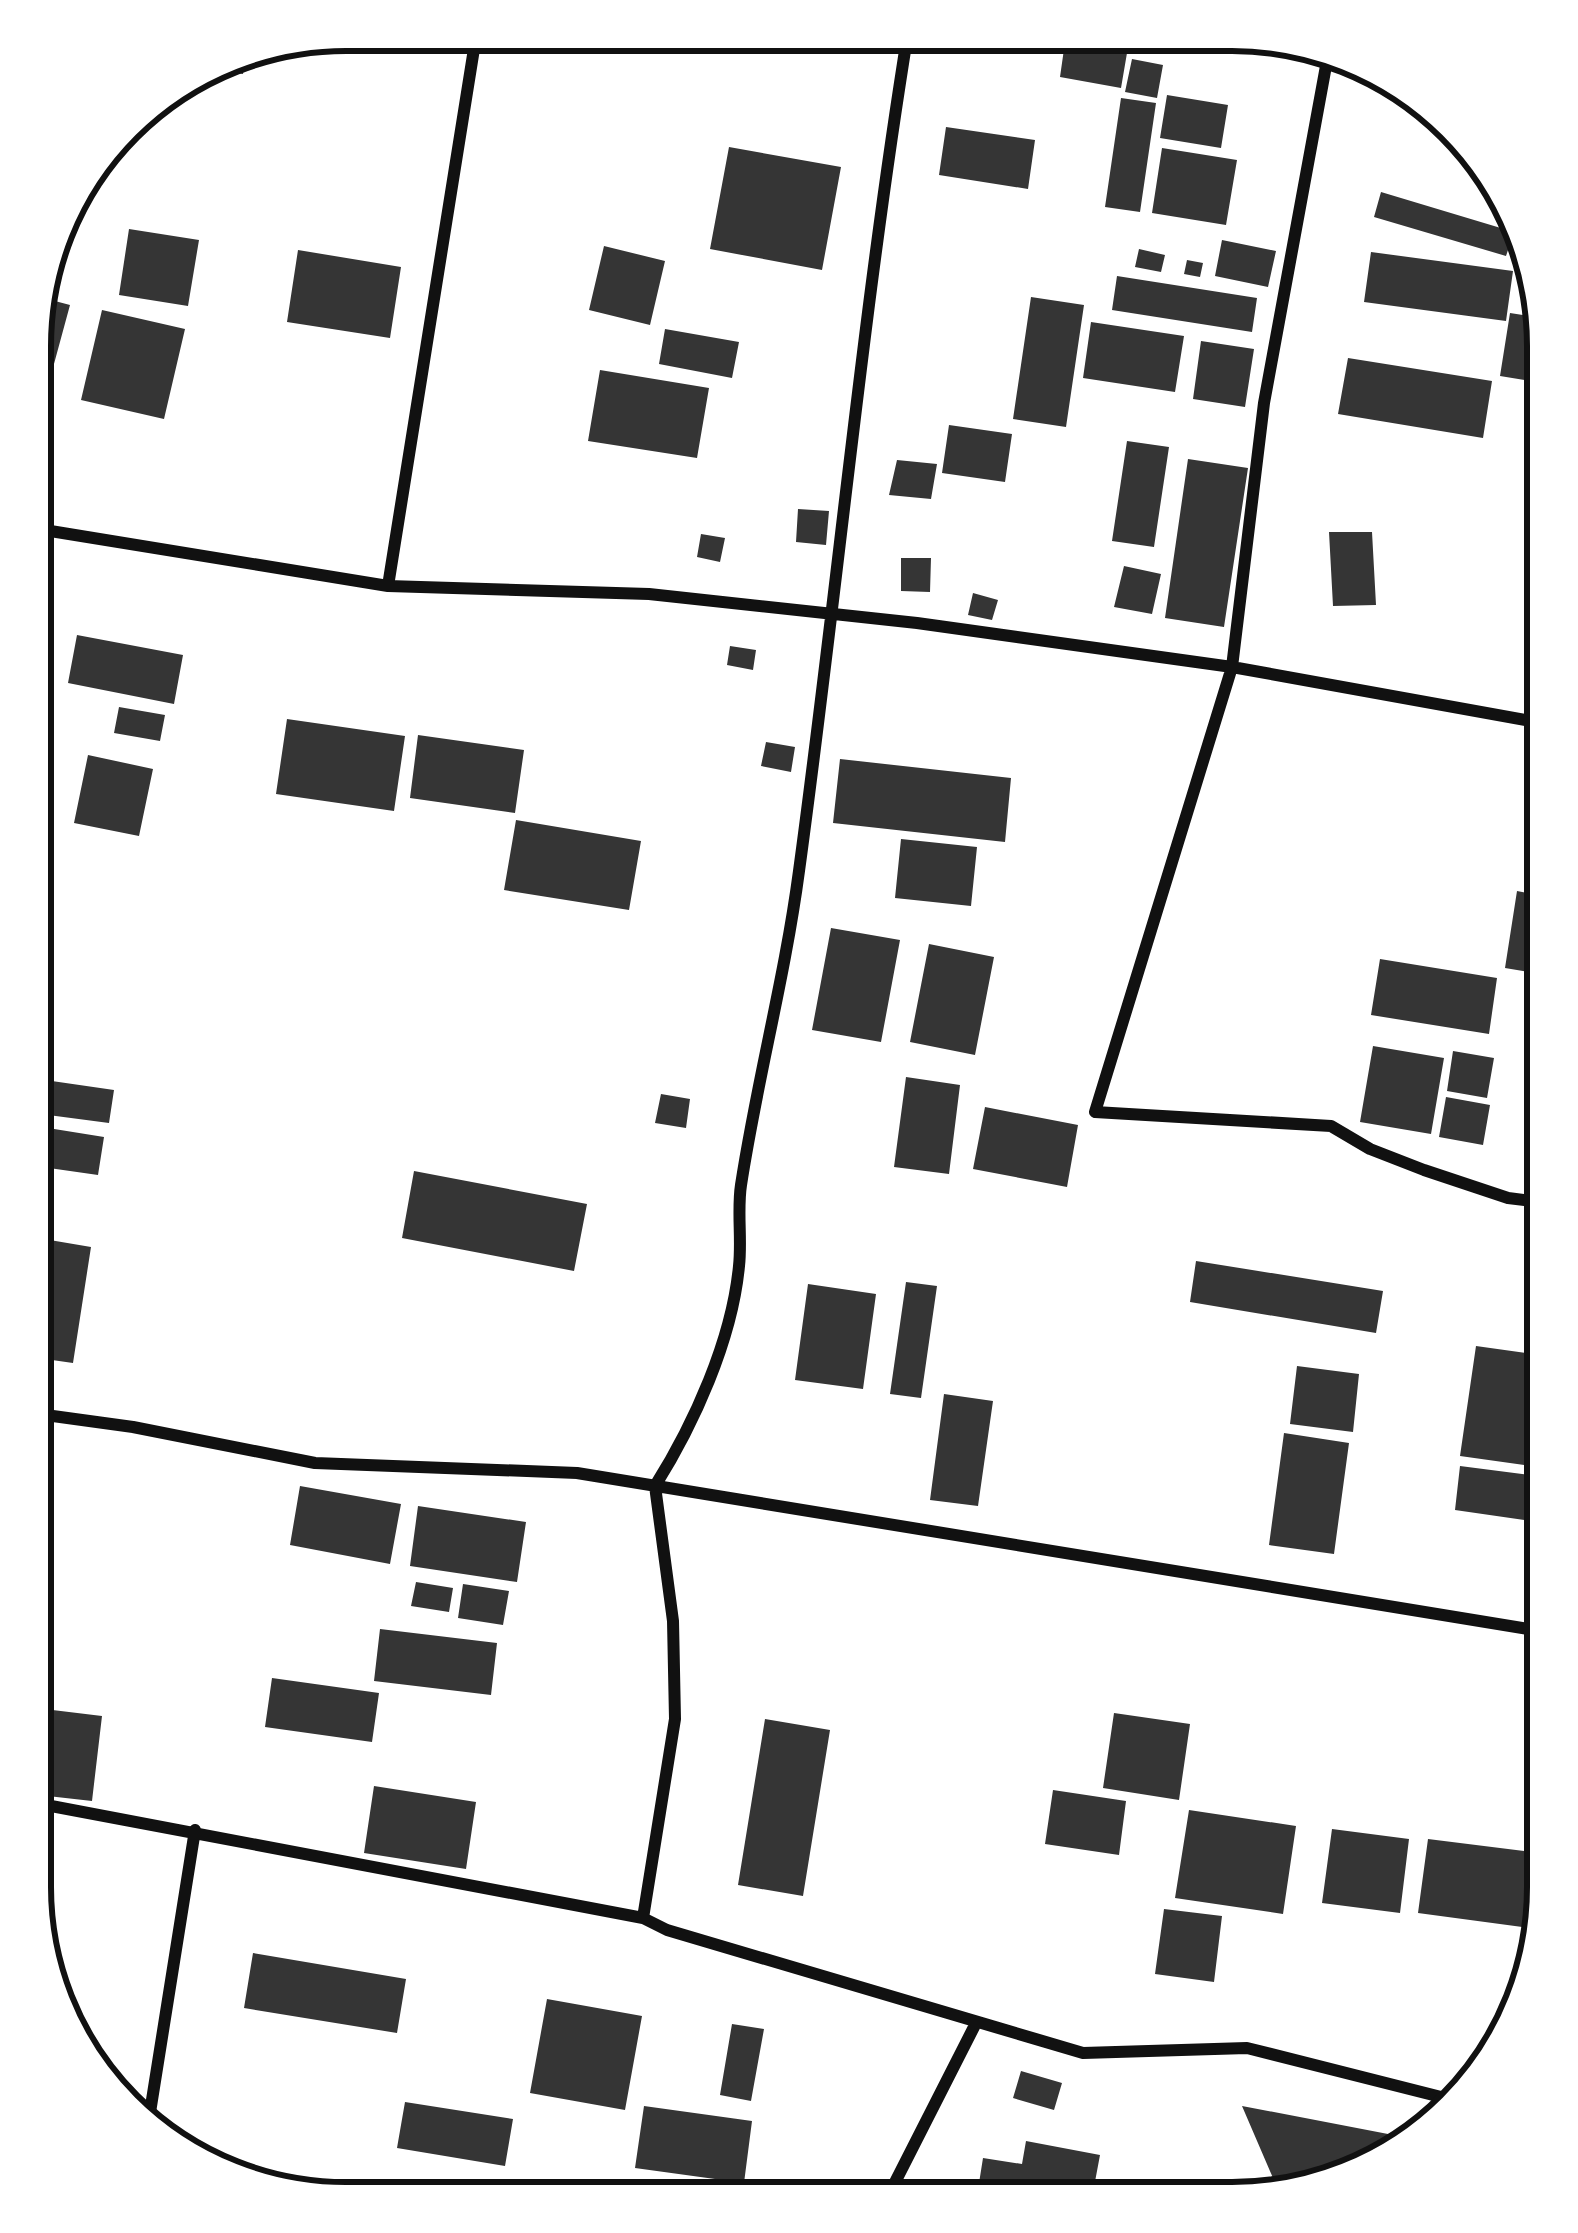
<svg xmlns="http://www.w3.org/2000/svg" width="1578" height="2233" font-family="Lato,sans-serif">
  <rect width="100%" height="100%" fill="#fff"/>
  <path fill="#353535" d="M424,30H448L444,48L421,43Z
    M1091,32H1132L1130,42Z
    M1065,42L1127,53L1121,88L1060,77Z
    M247,46L243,74L220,70L222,60Z
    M1132,59L1163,65L1157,98L1125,92Z
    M1167,95L1228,105L1221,148L1160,138Z
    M1121,98L1156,103L1140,212L1105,207Z
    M946,127L1035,140L1028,189L939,175Z
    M729,147L841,167L822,270L710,249Z
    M1162,148L1237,160L1226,225L1152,213Z
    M1381,192L1514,232L1506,256L1374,217Z
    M129,229L199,240L188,306L119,295Z
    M1222,240L1276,251L1268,287L1215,276Z
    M604,246L665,261L650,325L589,310Z
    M1139,249L1165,255L1161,272L1135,267Z
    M298,250L401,267L390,338L287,322Z
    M1371,252L1513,271L1506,321L1364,302Z
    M1187,260L1203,263L1200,277L1184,274Z
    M1117,276L1257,298L1252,332L1112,310Z
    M36,296L70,305L48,386L33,382Z
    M1031,297L1084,305L1066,427L1013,419Z
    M102,310L185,329L164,419L81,400Z
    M1510,313L1542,318L1548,384L1500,376Z
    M1091,322L1184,336L1175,392L1083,378Z
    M665,329L739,342L732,378L659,364Z
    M1201,341L1254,349L1245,407L1193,399Z
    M1348,358L1492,381L1483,438L1338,414Z
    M600,370L709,388L697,458L588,441Z
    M949,425L1012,434L1005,482L942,473Z
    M1127,441L1169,447L1154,547L1112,541Z
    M1188,459L1248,468L1224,627L1165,618Z
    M897,460L937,464L931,499L889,495Z
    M798,509L829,511L826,545L796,542Z
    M1329,532H1372L1376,605L1333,606Z
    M701,534L725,538L720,562L697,557Z
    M901,558H931L930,592L901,591Z
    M1124,566L1161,574L1152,614L1114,607Z
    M973,593L998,600L992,620L968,615Z
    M77,635L183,655L174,704L68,683Z
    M730,646L756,650L753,670L727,665Z
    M119,707L165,715L160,741L114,733Z
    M287,719L405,736L394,811L276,794Z
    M418,735L524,750L515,813L410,798Z
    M766,742L795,747L791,772L761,766Z
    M88,755L153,769L139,836L74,823Z
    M840,759L1011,778L1005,842L833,823Z
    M516,820L641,841L629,910L504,890Z
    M901,839L977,847L971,906L895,898Z
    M1517,891L1548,897V975L1505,968Z
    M831,928L900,940L881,1042L812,1030Z
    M929,944L994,957L975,1055L910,1042Z
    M1380,959L1497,978L1489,1034L1371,1015Z
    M1373,1046L1444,1058L1431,1134L1360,1122Z
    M1453,1051L1494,1058L1487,1098L1447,1091Z
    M906,1077L960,1085L949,1174L894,1167Z
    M38,1079L114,1090L109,1123L33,1113Z
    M661,1094L690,1099L686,1128L655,1123Z
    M1446,1097L1490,1105L1483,1145L1439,1137Z
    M985,1107L1078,1125L1067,1187L973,1169Z
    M48,1128L104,1137L98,1175L42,1167Z
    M414,1171L587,1204L574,1271L402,1238Z
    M32,1237L91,1247L73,1363L31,1357Z
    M1196,1261L1383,1291L1376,1333L1190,1302Z
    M906,1282L937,1286L921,1398L890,1394Z
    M808,1284L876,1294L863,1389L795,1380Z
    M1476,1346L1548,1356L1545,1468L1460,1456Z
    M1297,1366L1359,1374L1353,1432L1290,1424Z
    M944,1394L993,1401L978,1506L930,1500Z
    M1284,1433L1349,1443L1334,1554L1269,1545Z
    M1460,1466L1537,1476L1532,1521L1455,1510Z
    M300,1486L401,1504L390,1564L290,1545Z
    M418,1506L526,1522L517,1582L410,1566Z
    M31,1564L42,1566L33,1615L30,1614Z
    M416,1582L453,1588L449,1612L411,1606Z
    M463,1584L509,1591L503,1625L458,1618Z
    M380,1629L497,1643L491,1695L374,1681Z
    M272,1678L379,1693L372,1742L265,1727Z
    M36,1708L102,1716L92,1801L30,1794Z
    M1114,1713L1190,1724L1179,1800L1103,1788Z
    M765,1719L830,1730L803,1896L738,1885Z
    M374,1786L476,1802L466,1869L364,1853Z
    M1053,1790L1126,1801L1119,1855L1045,1844Z
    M1189,1810L1296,1826L1283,1914L1175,1898Z
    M1332,1829L1409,1839L1400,1913L1322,1903Z
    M1428,1839L1540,1853L1530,1928L1418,1913Z
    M1164,1909L1222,1916L1214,1982L1155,1974Z
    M253,1953L406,1979L397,2033L244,2008Z
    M547,1999L642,2016L625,2110L530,2093Z
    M732,2024L764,2029L751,2101L720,2095Z
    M1021,2071L1062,2083L1054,2110L1013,2098Z
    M405,2102L513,2119L505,2166L397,2148Z
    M644,2106L752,2121L744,2183L635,2168Z
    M1242,2106L1388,2134L1390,2154L1371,2171L1279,2192Z
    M1026,2141L1100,2155L1091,2203L976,2202L983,2158L1022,2164Z"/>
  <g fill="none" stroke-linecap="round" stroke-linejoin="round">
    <path stroke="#111" stroke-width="12" d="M1328,55L1264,403L1232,667L1095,1112L1331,1126L1370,1149L1424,1170L1508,1198L1548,1203
      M32,528L388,586L649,594L917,623L1232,667L1548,724
      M388,586L477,30
      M31,1413L133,1427L315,1463L577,1473L1547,1632
      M30,1802L643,1918L667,1930L1083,2053L1247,2048L1453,2100
      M643,1918L675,1719L673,1621L655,1486C694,1424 732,1340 739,1266C742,1239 737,1211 741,1185C757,1080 785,977 799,871C837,592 863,310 908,32
      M148,2125L195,1830
      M885,2202L976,2023"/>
  </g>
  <path d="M0 0H1578V2233H0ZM346 51H1232A295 295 0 0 1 1527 346V1887A295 295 0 0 1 1232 2182H346A295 295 0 0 1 51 1887V346A295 295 0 0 1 346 51Z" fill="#fff" fill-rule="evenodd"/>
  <path fill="none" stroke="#111" stroke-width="6" d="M346 51H1232A295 295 0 0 1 1527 346V1887A295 295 0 0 1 1232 2182H346A295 295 0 0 1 51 1887V346A295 295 0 0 1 346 51Z"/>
</svg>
